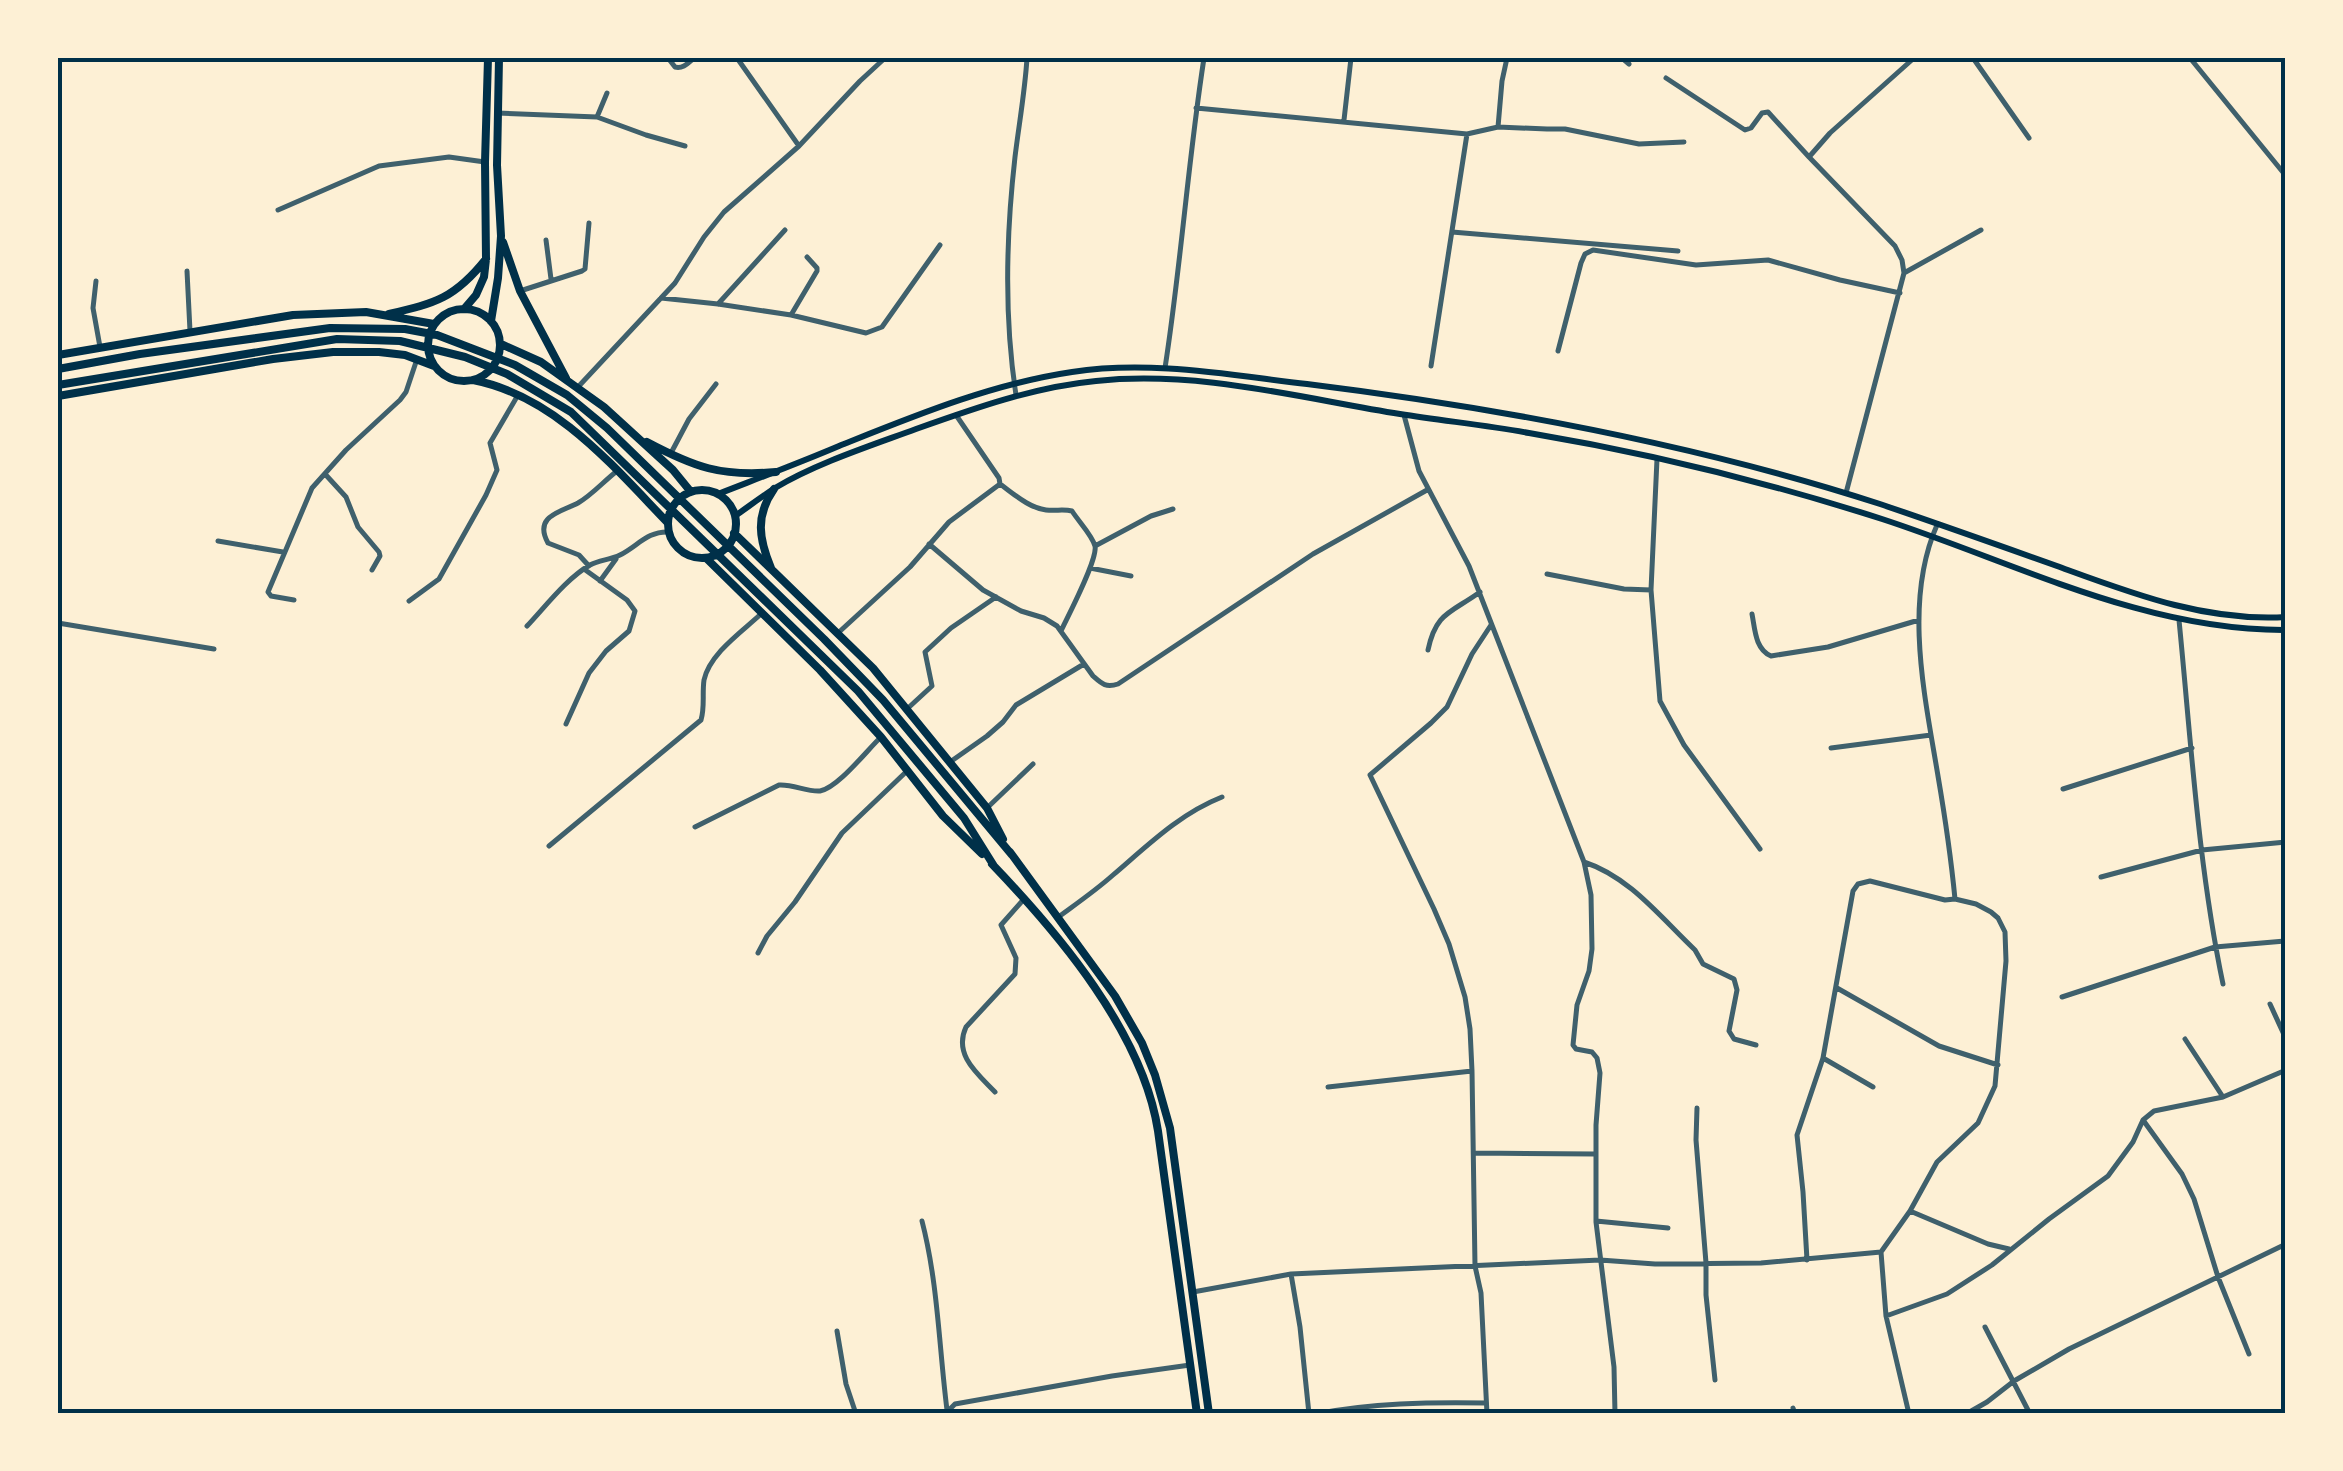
<svg xmlns="http://www.w3.org/2000/svg" width="2343" height="1471" font-family="'PT Sans',sans-serif">
  <rect width="100%" height="100%" fill="#fdf0d5"/>
  <g fill="none" stroke-linecap="round" stroke-linejoin="round">
    <path stroke="#3f606c" stroke-width="5" d="M668,58L675,67C683,69 688,63 694,58
      M737,58L799,146
      M1622,58L1629,64
      M1973,58L2029,138
      M2190,58L2286,176
      M1666,78L1745,130L1751,128L1762,113L1768,112L1809,157
      M1196,108L1467,134L1498,127L1547,129H1565L1639,144L1684,142
      M497,113L597,117L646,135L685,146
      M597,117L607,93
      M1344,120L1351,58
      M1498,127L1502,81L1507,58
      M278,210L379,166L449,157L485,162
      M1452,232L1678,251
      M546,240L551,279
      M187,271L190,331
      M1904,273L1981,230
      M96,281L93,308L100,347
      M520,291L582,271L585,269L589,223
      M661,298L718,304L791,315L866,333L882,327L940,245
      M718,304L785,230
      M791,315L817,271V268L807,257
      M1558,351L1581,263L1585,254L1593,250L1696,265L1768,260L1840,280L1900,293
      M1431,366L1467,134
      M1165,368C1181,265 1188,161 1204,58
      M578,387L675,283L704,237L724,212L799,146L860,81L885,58
      M1016,395C1004,317 1006,236 1015,157C1019,124 1025,91 1027,58
      M956,415L999,478L1000,484C1014,494 1029,508 1046,510C1056,511 1064,509 1072,511C1079,522 1092,535 1095,546C1098,559 1068,616 1061,631
      M1404,415L1419,471L1469,566L1584,862L1591,895L1592,949L1589,971L1577,1005L1573,1045L1576,1049L1592,1052L1597,1058L1600,1073L1596,1125V1222L1614,1367L1615,1414
      M671,453L689,419L716,384
      M1657,459L1651,590L1660,701L1684,745L1760,849
      M325,474L346,497L358,527L379,552L380,556L372,570
      M1846,493L1904,273L1902,260L1895,246L1809,157L1830,133L1914,58
      M218,541L283,552
      M929,544L983,590L1021,611L1044,618L1057,626L1093,676C1102,684 1106,688 1118,684L1313,554L1427,490
      M1095,546L1151,516L1173,509
      M589,566L579,555L548,543C533,516 561,512 578,503C592,495 604,481 617,471
      M1090,568L1131,576
      M1547,574L1624,589L1651,590
      M600,581L616,559
      M294,600L271,596L268,592L312,488L346,450L400,400L406,392L417,359
      M409,601L439,579L486,495L497,470L490,443L518,395
      M1752,614C1755,629 1755,649 1771,656L1828,647L1919,620
      M2179,620C2191,741 2198,864 2223,984
      M58,623L214,649
      M527,626C545,607 567,578 590,565C599,560 610,560 620,555C638,546 647,531 669,532
      M838,633L910,567L949,522L1000,484
      M1428,650C1436,612 1451,613 1480,592
      M907,709L932,686L925,652L951,628L996,597
      M566,724L589,673L606,651L629,631L635,611L627,600L584,569
      M1831,748L1931,735
      M950,762L987,736L1003,722L1016,705L1084,664
      M2063,789L2192,748
      M988,807L1033,764
      M695,827L779,785C793,784 807,792 820,791C838,788 867,750 881,737
      M549,846L701,720C705,707 702,694 704,680C710,653 743,631 762,613
      M1584,862C1630,877 1661,918 1695,950L1703,964L1734,979L1737,990L1729,1031L1734,1039L1756,1045
      M2101,877L2202,850L2286,842
      M1057,918C1076,904 1095,891 1113,875C1147,846 1179,814 1222,797
      M758,953L767,936L795,902L842,833L907,771
      M1837,988L1939,1046L1998,1065
      M2062,997L2215,947L2285,941
      M2270,1004L2286,1039
      M2185,1039L2223,1097
      M1823,1058L1873,1087
      M1328,1087L1472,1071
      M995,1092C978,1074 953,1055 966,1027L1015,974L1016,958L1001,925L1024,899
      M1697,1108L1696,1140L1706,1263V1295L1715,1380
      M2143,1120L2182,1174L2194,1199L2218,1277L2249,1354
      M1474,1153L1595,1154
      M1910,1211L1988,1244L2009,1249
      M922,1221C938,1283 939,1347 947,1410
      M1596,1221L1668,1228
      M1881,1252L1886,1316L1909,1414
      M1807,1260L1803,1192L1797,1135L1823,1058L1853,891L1858,884L1870,881L1945,900L1955,899
      M1291,1274L1300,1327L1309,1414
      M1193,1292L1291,1274L1600,1260L1655,1264L1761,1263L1881,1252L1910,1211L1937,1162L1978,1123L1995,1086L2006,961L2005,932L1998,918L1991,912L1976,904L1955,899C1951,858 1945,817 1938,776C1925,697 1903,602 1937,525
      M1886,1316L1947,1294L1992,1265L2049,1219L2108,1176L2133,1142L2143,1120L2154,1111L2223,1097L2286,1070
      M1985,1327L2030,1414
      M837,1331L846,1384L856,1414
      M1793,1408L1795,1414
      M945,1414L955,1404L1112,1376L1190,1365
      M1315,1414C1372,1403 1428,1402 1486,1403
      M1487,1414L1481,1293L1475,1266L1472,1071L1470,1029L1465,997L1449,944L1434,909L1370,775L1431,723L1447,707L1472,654L1491,625
      M1966,1414L1987,1402L2014,1381L2069,1349L2286,1244"/>
    <path stroke="#003049" stroke-width="6" d="M718,494C759,478 799,463 839,446C914,416 991,384 1072,372C1150,360 1229,375 1307,384C1500,408 1695,444 1880,504C1939,524 1998,545 2057,566C2131,593 2205,622 2286,617
      M735,516C748,507 761,497 775,488C817,463 870,446 916,429C975,408 1034,387 1096,381C1198,370 1300,398 1400,414C1443,421 1486,425 1529,433C1648,453 1767,482 1882,519C2014,562 2144,631 2286,630"/>
    <path stroke="#003049" stroke-width="8" d="M503,242L520,291L566,378
      M428 345a36 36 0 1 1 72 0a36 36 0 1 1-72 0Z
      M464,309L476,295L484,277L486,259L485,162L488,58
      M389,314C436,303 455,298 486,259
      M491,321L498,278L501,236L497,165L499,58
      M501,344L541,362L604,407L673,470L691,492
      M58,355L293,315L366,312L434,324
      M58,369L140,354L330,328L405,329L437,335L515,365L567,395L607,428L824,639L883,700L1012,855
      M473,380C555,396 612,465 667,522
      M58,385L337,339L400,341L465,357L507,374L571,412L858,691L964,818L994,866
      M58,396L273,359L333,352H379L405,355L434,366
      M647,442C694,467 721,477 776,472
      M668 524a34 34 0 1 1 68 0a34 34 0 1 1-68 0Z
      M734,533L873,668L987,808L1003,839
      M706,558L820,670L881,737L943,816L982,854
      M771,568C759,539 755,516 774,489
      M1010,852L1115,996L1142,1043L1155,1075L1170,1128L1209,1414
      M992,864C1059,934 1143,1033 1158,1131L1197,1414"/>
  </g>
  <rect width="2343" height="1471" fill="none" stroke="#fdf0d5" stroke-width="120"/>
  <rect x="60" y="60" width="2223" height="1351" fill="none" stroke="#003049" stroke-width="4"/>
</svg>
